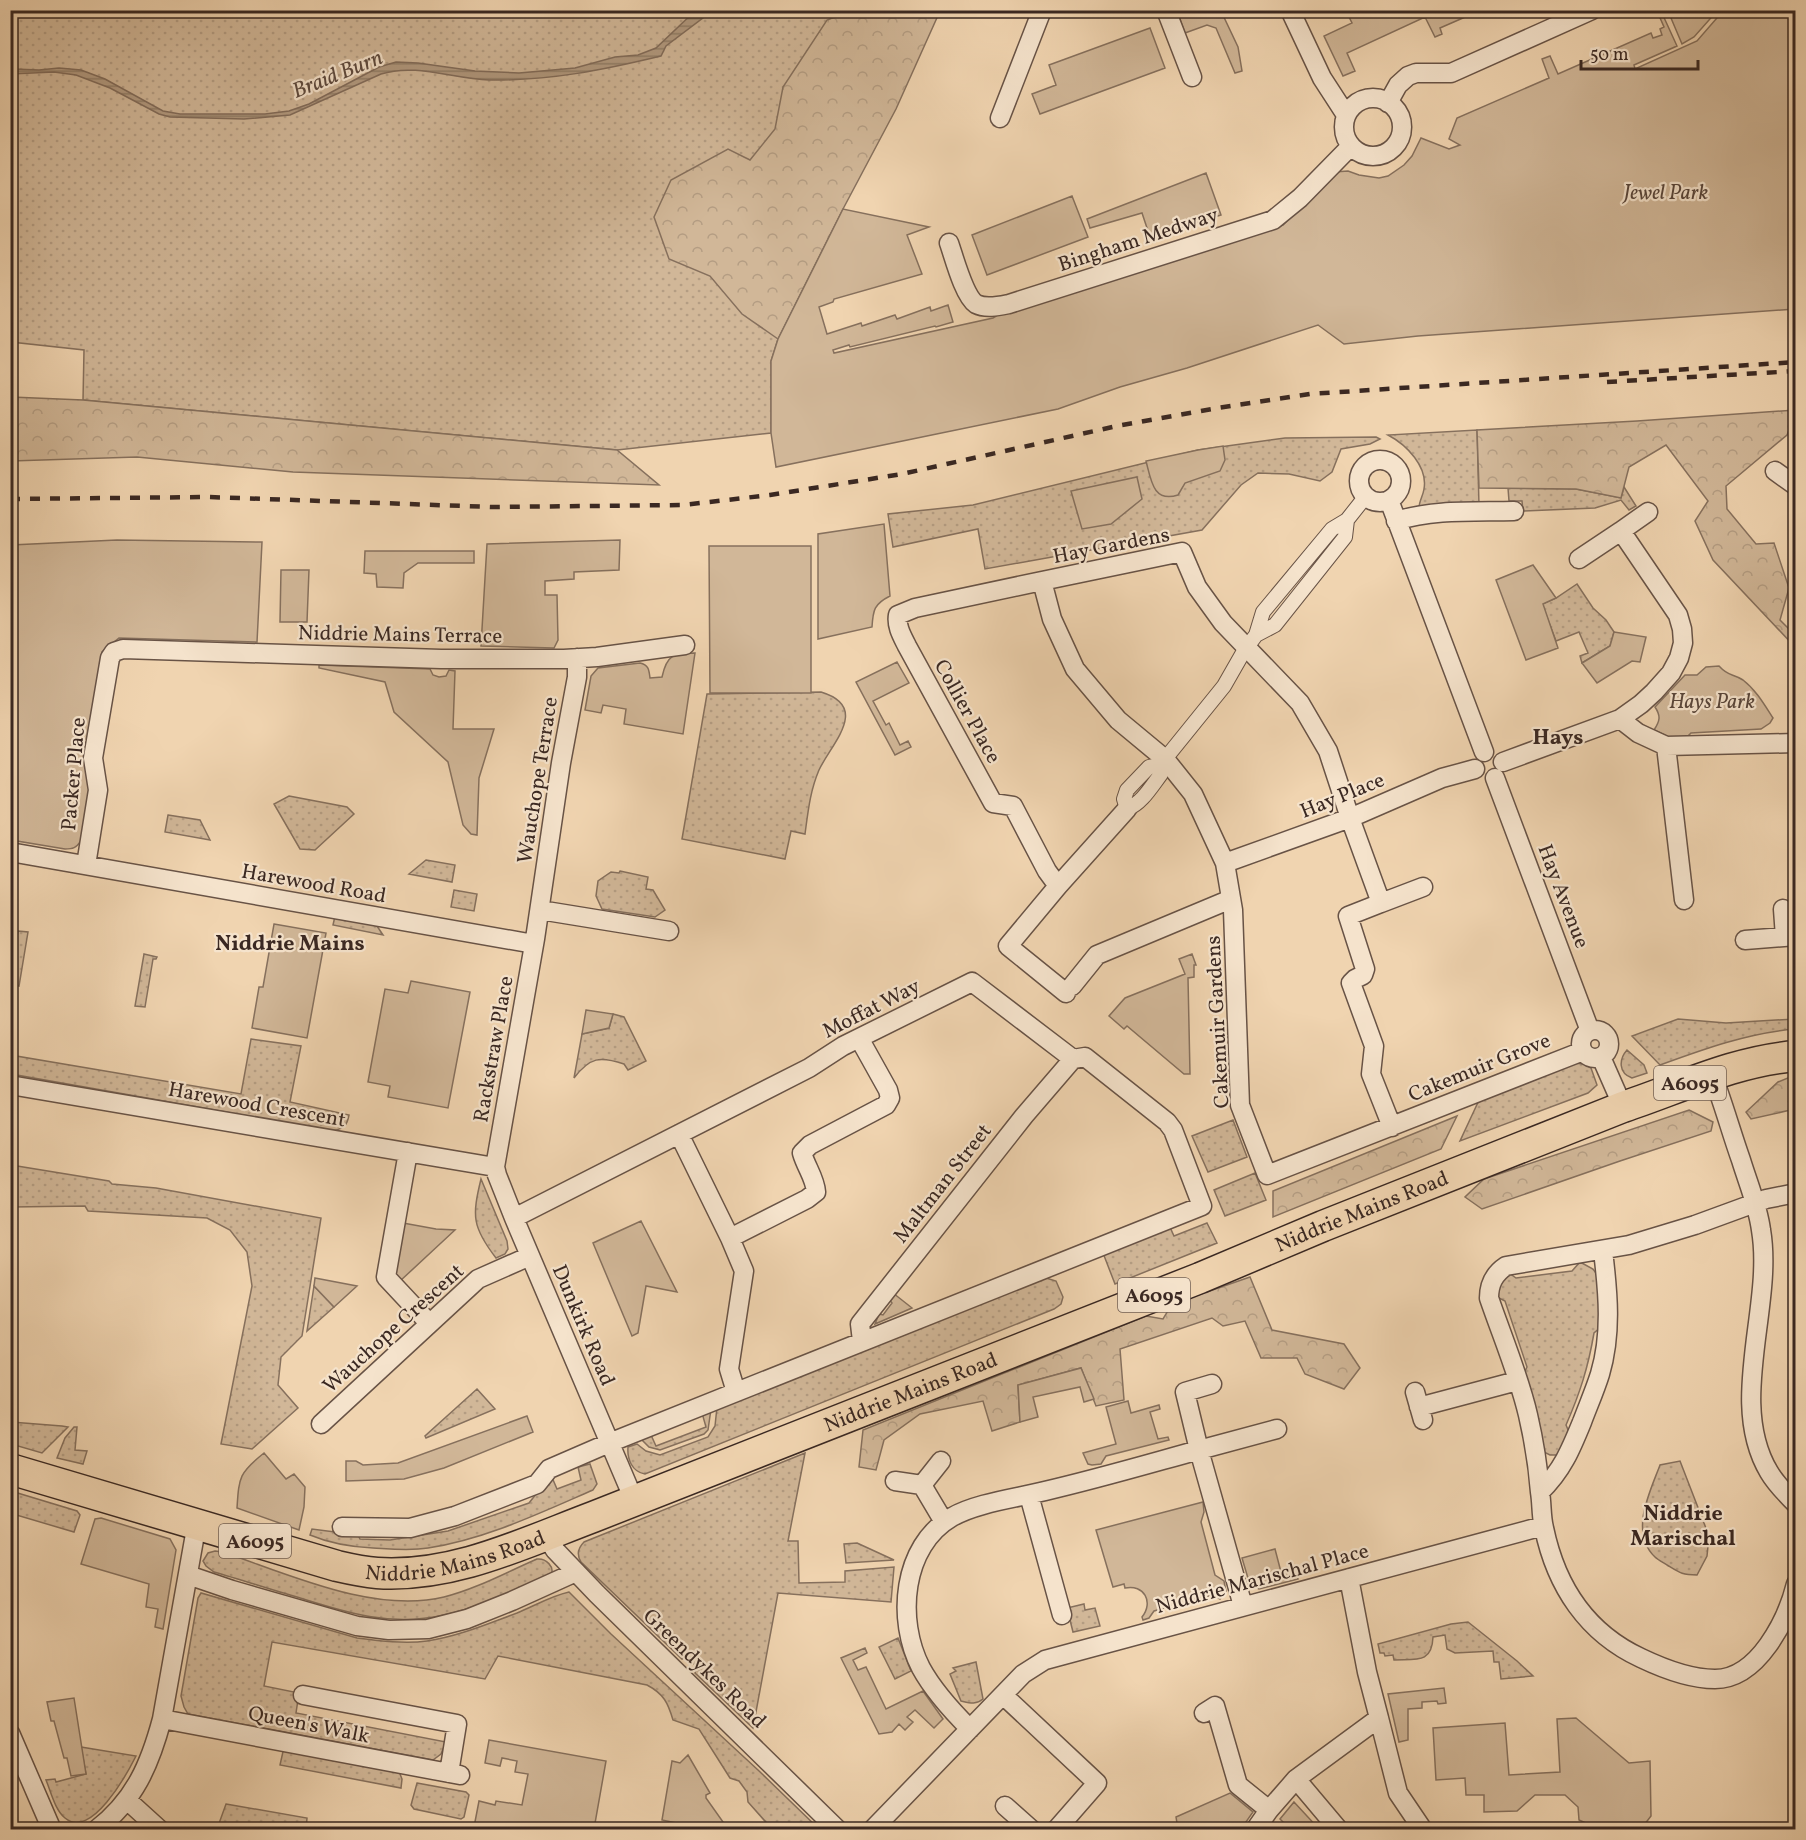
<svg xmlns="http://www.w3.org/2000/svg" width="1806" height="1840" font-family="Vollkorn,serif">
  <defs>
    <pattern id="grass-dots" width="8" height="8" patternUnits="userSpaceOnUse" patternTransform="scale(1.5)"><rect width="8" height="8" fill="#d1b798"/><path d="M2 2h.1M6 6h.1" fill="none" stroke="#b49d83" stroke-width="1.8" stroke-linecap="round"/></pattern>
    <pattern id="forest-crowns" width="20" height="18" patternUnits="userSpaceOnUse" patternTransform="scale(1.5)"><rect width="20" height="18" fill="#d1b798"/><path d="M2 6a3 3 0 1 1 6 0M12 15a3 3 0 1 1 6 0" fill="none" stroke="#b49d83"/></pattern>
    <pattern id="water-rules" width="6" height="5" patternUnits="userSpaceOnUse" patternTransform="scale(1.5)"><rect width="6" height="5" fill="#b29a80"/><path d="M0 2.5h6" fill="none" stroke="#927e68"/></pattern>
  </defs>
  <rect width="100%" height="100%" fill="#f0d4b0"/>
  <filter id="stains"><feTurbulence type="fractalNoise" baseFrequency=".00333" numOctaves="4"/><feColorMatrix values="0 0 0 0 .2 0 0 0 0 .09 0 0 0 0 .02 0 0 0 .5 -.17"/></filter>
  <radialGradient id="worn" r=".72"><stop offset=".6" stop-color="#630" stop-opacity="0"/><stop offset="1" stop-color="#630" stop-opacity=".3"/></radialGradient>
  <path fill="url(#grass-dots)" stroke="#86705d" stroke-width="1.5" d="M11,11H939L778,339L771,361V433L617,450L83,400L84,350L11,342Z
    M1477,430L1479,505L1419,508C1419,501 1423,496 1424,489C1428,467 1407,445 1388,435Z
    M1376,437L1380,439L1370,444L1341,449L1332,472L1320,481L1289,474L1258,473L1241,485L1202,530L985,569L978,529L893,547L888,514L973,505L1198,450L1285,438Z
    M1624,487L1636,506L1629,510L1621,500L1595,508L1523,511L1522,501H1509L1508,488L1576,489L1621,498Z
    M1577,584L1593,608L1606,620L1614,632L1610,646L1582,663L1580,656L1588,653L1579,632L1556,641L1542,604L1556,598Z
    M821,692C871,707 831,744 819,770C810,791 808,812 805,834L791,831L785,859L682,839L707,694Z
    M289,796L347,807L354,814L315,850L300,849L274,804Z
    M168,815L200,820L210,840L165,832Z
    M426,860L455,865L452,882L409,874Z
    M620,871L648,877L646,889L653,890L665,910L655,917L602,909L596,896L598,881L611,872L619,873Z
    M454,890L477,894L474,911L451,907Z
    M335,916L375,923L383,935L333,925Z
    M18,931L28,932L19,986L10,984L11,970Z
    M144,954L157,957L156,959H153L145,1007L135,1006Z
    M613,1014L624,1017L646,1061L628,1070L624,1064C600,1056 590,1057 574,1078L582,1034L609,1028Z
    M1678,1019L1726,1023L1795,1019V1029C1748,1033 1704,1049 1660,1065L1632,1036Z
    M251,1039L301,1046L290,1102L349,1115C347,1126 344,1128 333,1131L11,1074L10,1055L241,1094Z
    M1627,1050L1644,1065L1647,1073L1632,1078C1618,1073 1619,1059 1627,1050Z
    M1574,1063L1584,1064L1591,1068L1597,1085L1588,1093L1460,1141L1480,1098Z
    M1233,1120L1247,1157L1208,1172L1192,1136Z
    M11,1165L109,1181L112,1184L156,1188L321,1218L302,1336L281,1357L278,1385L298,1408L252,1449L221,1444L252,1286L247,1252L230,1230L207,1218L88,1211L85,1206L11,1207Z
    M1255,1173L1266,1200L1225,1216L1214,1190Z
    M481,1179L507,1241L508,1249L505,1254L496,1258C472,1227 472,1216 481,1179Z
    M1207,1223L1217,1243L1115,1284L1103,1253L1169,1225L1174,1236Z
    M1580,1262L1593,1269L1598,1276L1601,1327L1594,1333C1588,1368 1580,1393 1566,1425L1569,1432L1562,1449L1557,1455H1550L1544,1452L1535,1411L1523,1376L1527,1367L1505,1301L1497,1297L1500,1281L1509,1273L1516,1278L1572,1271Z
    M1046,1278L1056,1281L1063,1297L1061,1304L1054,1309L645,1474C632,1472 627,1459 628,1447L637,1444L646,1451L660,1455L708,1437L715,1426L717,1407Z
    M314,1286L334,1307L307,1331Z
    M477,1389L495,1409L426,1438L425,1436Z
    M711,1409L708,1430L704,1434L660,1450L649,1447L639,1437L651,1435L656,1446L706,1427L702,1413Z
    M11,1422L62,1426L68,1427L42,1453L11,1444Z
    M74,1427H77L75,1450L87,1451L83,1464L57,1458L65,1438Z
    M805,1453L788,1541H798L799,1583L845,1582V1571L894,1567L891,1602L778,1593L753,1728L695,1673L697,1667L687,1657L682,1659L581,1562C576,1554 578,1548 584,1542Z
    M1680,1461L1709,1536L1707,1556L1697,1575C1682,1575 1680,1573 1667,1565C1664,1563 1658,1560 1655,1557C1629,1532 1650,1492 1660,1465Z
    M590,1464L597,1484L593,1490C540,1513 486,1539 428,1548C410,1551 391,1549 373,1548C352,1547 329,1543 310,1535L312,1529L358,1535L360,1539L390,1540L448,1531L529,1503L551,1475L557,1489L581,1480L578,1467Z
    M11,1491L77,1511L80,1515L74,1532L13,1514L14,1508L11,1506Z
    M857,1543L894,1560L846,1563L844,1544Z
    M215,1551L223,1552C288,1574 374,1614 444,1597C476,1589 507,1572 537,1559C546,1558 555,1567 551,1575C516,1589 481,1607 444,1615C391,1627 347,1613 297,1597C269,1589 242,1580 214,1572L206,1566L203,1561L208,1553Z
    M569,1592L611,1634L758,1770L819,1829H772L748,1802L747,1792L739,1781L730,1778L699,1729L673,1720C668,1703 664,1694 647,1685L498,1656L485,1679L272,1642L264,1686L299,1693L296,1713L446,1742L441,1754L433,1760L188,1714L184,1707L181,1696L198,1598L201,1593L357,1638C380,1641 405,1644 427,1641C459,1636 487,1624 517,1613C534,1606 551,1596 569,1592Z
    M1084,1604L1085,1610L1095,1608L1100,1626L1073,1632L1067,1608Z
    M1468,1622L1517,1661L1533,1676L1501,1679L1499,1662H1494L1493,1651L1455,1653L1447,1649L1445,1635L1433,1637C1432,1664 1416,1659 1394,1660L1393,1655L1385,1656L1384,1653H1380L1378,1644L1451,1624Z
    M898,1638L911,1671L895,1679L879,1647Z
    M976,1662L983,1699C976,1705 970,1703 961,1701L950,1674L956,1671L953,1668Z
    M81,1747L136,1756C127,1774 91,1840 65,1818C55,1810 51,1792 46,1780L55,1779L56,1782L86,1774Z
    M284,1747L398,1769L402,1779L401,1788L280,1765Z
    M417,1783L466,1792L469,1795L464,1817L461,1819L414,1809L411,1805Z
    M226,1804L307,1818L306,1829H217Z"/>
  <path fill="url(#forest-crowns)" stroke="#86705d" stroke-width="1.5" d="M853,10L940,11L896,109L843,209L778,339L742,314L710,276L669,259L654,217L671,180L728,149L750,160L775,129L783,87L827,20Z
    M11,397L83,400L617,450L659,485L293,472L137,457L11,461Z
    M1795,410V415L1787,435L1726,486L1727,509L1756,544L1774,543L1789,588L1780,620L1795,635V647L1713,560L1695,521L1708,501L1666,445L1629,467L1621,498L1576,489L1479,488L1477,430L1637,421Z
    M1795,1075V1109L1751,1119L1746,1112L1778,1082Z
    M1689,1110L1713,1122L1711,1131L1620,1161L1482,1209L1465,1197L1484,1179Z
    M1457,1116L1441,1149L1273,1217V1191Z
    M1250,1277L1272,1330L1344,1344L1360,1368L1344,1389L1305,1374L1297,1358H1261L1245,1321L1223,1326L1212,1318L1120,1349L1124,1400L1096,1406L1081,1368L1018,1385L1020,1422L992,1431L983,1401L920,1414L884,1440L876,1470L859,1467L863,1430L1146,1316L1163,1319L1172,1304Z"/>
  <path fill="#d1b798" stroke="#86705d" stroke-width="1.5" d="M1177,11H1221L1238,47L1242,71L1235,73L1216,28L1207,25L1185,33Z
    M1346,11H1479L1440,28L1442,34L1435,37L1425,17L1347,53L1355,71L1343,76L1324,36L1352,23Z
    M1657,11H1661L1677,46L1634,65L1635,69L1697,41L1723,11H1795V309L1418,336L1344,344L1318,325L1187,368L1120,387L1058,409L776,467L771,433V361L778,339L843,209L929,227L907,235L922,274L834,299L833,302L819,307L827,334L861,323L862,326L895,315L897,319L930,307L931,311L948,305L953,322L936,327L935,326L850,347L849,345L833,350L834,353L993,318L1001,313L1283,225L1334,172L1348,171L1359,175L1379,178L1388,176L1404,165L1412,156L1421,138L1449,149L1460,145L1449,139L1457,118L1549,78L1542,59L1550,56L1558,74L1651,33L1653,38L1662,35L1660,29L1664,27Z
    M1668,11H1717L1694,37L1682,44Z
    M1150,28L1165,68L1040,114L1032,94L1056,85L1049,65Z
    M1206,173L1221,215L1150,237L1142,213L1090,228L1087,219Z
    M1072,196L1088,237L987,275L972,235Z
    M1223,446L1225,460L1220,471L1185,483L1178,495C1153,503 1151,480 1146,461L1198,450Z
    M1137,477L1142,499L1111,524L1082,529L1071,491Z
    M884,524L890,596C874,604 873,610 872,627L818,639V534Z
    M117,540L262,542L257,642L119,638L102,652L85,762L90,784L81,841C76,848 73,849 65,849L11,840V545Z
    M620,540L619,570L574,572V579L545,581V595H557L558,640L554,648L481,646L487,544Z
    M709,546H811V693H710Z
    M365,551H474V563H418L404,573L403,588L377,587L376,574L364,573Z
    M1533,565L1556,598L1543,604L1558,648L1526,660L1496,580Z
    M281,570H309L307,622H280Z
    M1614,632L1646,637L1640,662L1632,661L1597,683L1582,663L1610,646Z
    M695,653L683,734L624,724L626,709L603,705L601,713L585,710L591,676L598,668L640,663C649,665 649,670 650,678L662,677C667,654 673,654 695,653Z
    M897,662L909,683L873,701L886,725L889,723L900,745L908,741L911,747L895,755L856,682Z
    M319,665L430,669L433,675L439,677L446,676L449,670L455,671L453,729H494L479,778L477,835L471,834L463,825L448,762L394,712L385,682L319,668Z
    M1719,666C1729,677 1732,673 1743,680C1756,690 1764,704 1773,718L1770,723L1761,729L1691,733L1687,737H1669L1654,730C1660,721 1661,716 1655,707L1685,675H1697L1706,667Z
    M274,924L326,933L307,1038L252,1028L259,987H263Z
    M1192,954L1196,965H1194V977L1188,978L1190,1074H1184L1127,1026L1124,1029L1109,1016L1125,998L1185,974L1179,959Z
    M411,981L470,992L448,1108L388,1097L390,1086L368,1082L385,989L408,993Z
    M586,1010L613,1014L609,1028L582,1034Z
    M641,1221L677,1292L646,1286L638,1333L632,1336L593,1243Z
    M403,1223L436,1229L455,1230L399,1282L391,1272Z
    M315,1278L357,1286L334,1307L314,1286Z
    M893,1293L912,1308L875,1324L879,1314L883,1315L892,1303L889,1299Z
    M1081,1368L1094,1399L1084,1402L1080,1387L1033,1397L1038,1417L1020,1422L1018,1385Z
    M1128,1401L1131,1413L1159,1405L1160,1409L1150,1412L1158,1439L1168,1437L1169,1440L1106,1456L1101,1464L1092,1465L1088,1464L1083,1453L1116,1444L1106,1407Z
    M527,1416L533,1432L444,1468L404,1479L346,1481V1461H356L363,1465L398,1463Z
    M264,1453L286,1479L294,1474L305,1487L304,1507L299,1530L237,1508C239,1477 239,1473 264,1453Z
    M1203,1502L1204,1512L1201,1522L1215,1575L1224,1581L1226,1591L1220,1599L1212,1595L1154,1611L1149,1618L1143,1620L1142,1617C1154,1602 1144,1584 1125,1588L1124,1584L1113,1587L1096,1530Z
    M101,1518L170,1539L176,1550L163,1629L155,1627L158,1609L146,1607L149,1584L81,1564L95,1519Z
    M1275,1549L1281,1572L1295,1569L1298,1579L1259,1589L1250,1585L1242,1558Z
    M865,1648L867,1653L853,1660L858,1670L866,1667L886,1709L923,1691L943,1719L934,1728L915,1710L907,1717L913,1722L905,1730L899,1724L892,1732L879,1734L841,1658Z
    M1444,1688L1446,1703L1438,1704L1437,1701L1422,1702V1708L1408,1709V1740L1399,1742L1388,1694Z
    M74,1698L86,1774L71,1776L67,1758H64L54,1721H51L47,1702Z
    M1576,1718L1629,1763L1650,1761L1651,1816L1641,1829H1599L1579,1820L1578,1807L1565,1795H1535L1517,1811L1484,1812V1795H1466L1465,1778L1436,1780L1433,1728L1505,1723L1509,1775L1560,1772L1557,1719Z
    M489,1740L606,1761L594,1829L488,1830L474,1827L479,1801L495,1805L496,1801L522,1805L528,1774L515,1772L517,1761L502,1758L500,1766L485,1763Z
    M688,1755L710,1793L706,1795V1798L728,1829H691V1826L662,1820L672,1761L680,1763Z
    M1230,1793L1253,1812L1241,1829H1178L1176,1817Z
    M1294,1802L1319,1829H1290L1280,1819Z"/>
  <path fill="url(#water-rules)" stroke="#826c5a" stroke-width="1.5" d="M696,10L712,11L666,46L661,56C603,70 549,81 489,80C453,79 416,63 381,74L290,115L244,119L170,117L159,114L110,88L76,75L54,72L11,74V69H14L39,70L59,68L81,70L105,79L163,111L180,114H265L289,111L309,104L379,67L396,62L418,63L475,71L519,73L575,68L615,57L638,55L656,48Z"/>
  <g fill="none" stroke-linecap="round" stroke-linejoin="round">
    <g stroke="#685346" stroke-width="16">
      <path id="pedestrian" d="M1256,635L1275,625L1345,537L1347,520
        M1160,765L1149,767L1127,790L1124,799L1127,809C1142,803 1151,787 1161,774L1160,765L1165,759L1224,686L1244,651L1256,635L1263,612L1332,529L1347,520L1366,496"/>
    </g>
    <g stroke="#685346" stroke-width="21">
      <path id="minor" d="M1166,10L1192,77
        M1290,10L1322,78L1346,115
        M1344 127a29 29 0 1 1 58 0a29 29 0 1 1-58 0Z
        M1388,103L1398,85L1408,76L1416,73H1451L1592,10
        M1000,118L1042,10
        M949,243C954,257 964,296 976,304C986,309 999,306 1009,304L1273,220L1300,198L1351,146
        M1359 481a21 21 0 1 1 42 0a21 21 0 1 1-42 0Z
        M1775,471L1796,486
        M1389,500L1484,752
        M1396,521C1434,509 1475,512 1514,511
        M1579,559L1621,531
        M1042,581L1182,552L1197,587L1223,623L1300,703L1328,751L1350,818L1381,903L1423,887
        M577,658V677L561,763L535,939L495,1167L497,1175L514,1218L634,1500
        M1620,719L1638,733L1666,746L1796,743
        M1666,746L1684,900
        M1503,762L1620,719L1641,704L1654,692L1671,673L1679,658L1683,643L1682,629L1678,615L1621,531L1648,512
        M1495,778L1590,1031
        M10,852L534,944
        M1225,863L1350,818L1442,778L1475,769
        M86,865L98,790L93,758L110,658L114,652L123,649L441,659H564L597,657L685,645
        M1058,886L1047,871L1013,806L993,803L907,646C902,636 896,626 898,615L915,608L1042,581L1052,619L1075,669L1118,720L1165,759L1193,794L1225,863L1233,910L1240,1105L1267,1175L1583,1051
        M1381,903L1348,916L1365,969L1363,975L1355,979L1351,983L1374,1046L1371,1074L1392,1127
        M1783,909L1785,937
        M540,910L669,931
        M1745,940L1796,936
        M1072,986L1097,955L1231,899
        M1066,993L1008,946L1058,886L1127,809
        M1581 1044a14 14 0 1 1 28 0a14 14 0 1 1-28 0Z
        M1601,1057L1623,1107
        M1712,1074C1723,1102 1731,1132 1741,1160C1748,1183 1758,1206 1761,1230C1774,1306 1727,1402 1769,1472C1776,1484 1786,1494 1796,1504
        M10,1085L495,1167
        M679,1134L730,1238L744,1271L729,1369L736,1392
        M408,1152L386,1277L429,1323
        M1796,1193L1766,1199L1695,1225L1629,1245L1506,1266C1494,1274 1489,1284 1489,1298C1502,1336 1519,1376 1528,1415C1534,1441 1538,1466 1540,1492C1542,1504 1541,1516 1544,1528C1556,1586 1587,1633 1641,1658C1664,1669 1690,1679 1715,1679C1758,1679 1787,1620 1796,1584
        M730,1238L807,1199L816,1192C815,1178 806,1167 802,1153L810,1145L886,1105L890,1098L888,1090L859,1038
        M862,1341L860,1324L1024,1116L1073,1059
        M1212,1384L1185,1392L1199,1450L1277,1429
        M1415,1392L1423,1420
        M1419,1407L1517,1381
        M321,1424L478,1279L530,1256
        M941,1461L922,1485L944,1522
        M895,1481L922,1485
        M1540,1492C1562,1471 1571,1449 1582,1422C1588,1406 1595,1390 1600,1374C1612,1334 1608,1292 1603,1251
        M1029,1495L1062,1615
        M342,1527L410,1528L455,1516L537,1484L549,1469L609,1443L1202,1206L1173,1130L1167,1122L1085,1057L1073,1059L972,982L843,1046L809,1068L514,1218
        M545,1535L555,1550L597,1594L838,1830
        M188,1575L232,1590L357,1626L389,1630L428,1629L467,1619L512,1601L576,1572
        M303,1695L457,1724L449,1773
        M1003,1695L1097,1783L1056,1830
        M1204,1713L1215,1706L1238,1785L1269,1810
        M1379,1718L1398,1793L1423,1830
        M162,1719L460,1775
        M970,1729C952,1711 933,1690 921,1668C896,1620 902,1546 952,1517C976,1503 1017,1498 1045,1491C1097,1479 1148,1464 1199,1450L1243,1606
        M10,1733L52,1830
        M1296,1779L1339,1830
        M127,1800L160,1830
        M1005,1806L1032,1830
        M96,1830C135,1800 150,1764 162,1719L197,1523
        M872,1830L1023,1674L1045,1660L1543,1526
        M1255,1830L1269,1810L1296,1779L1379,1718L1367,1672L1349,1578"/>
    </g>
    <g stroke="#3a2822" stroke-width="33">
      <g id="primary">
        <path id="s1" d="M10,1469L337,1566C350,1569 364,1572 377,1573C453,1578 524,1543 593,1517L1200,1278L1323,1226L1623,1107C1680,1088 1734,1061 1796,1056"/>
      </g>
    </g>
    <use href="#pedestrian" stroke="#f5e3cc" stroke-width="14"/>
    <use href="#minor" stroke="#f5e3cc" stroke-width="18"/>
    <use href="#primary" stroke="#f0d4b0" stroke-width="30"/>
    <path stroke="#3a2822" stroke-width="4.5" stroke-dasharray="10 10" stroke-linecap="butt" d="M1607,382L1796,371
      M10,499L209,497L493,507L683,505L770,495L902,474L1117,426L1218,408L1310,394L1796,362"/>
  </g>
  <g text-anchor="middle" stroke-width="4.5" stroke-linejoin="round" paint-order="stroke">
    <g fill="#f5e3cc" stroke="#726055" stroke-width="1.5">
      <rect x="1654" y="1066" width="72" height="34" rx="4.5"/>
      <rect x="1118" y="1278" width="72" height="34" rx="4.5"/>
      <rect x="219" y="1524" width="72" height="34" rx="4.5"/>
    </g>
    <g font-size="20" font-weight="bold" fill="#3a2822">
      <text x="1690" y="1090">A6095</text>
      <text x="1154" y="1302">A6095</text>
      <text x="255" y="1548">A6095</text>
    </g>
    <g font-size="21" font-style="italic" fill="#58453a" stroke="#f5e3cc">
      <text x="1666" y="199">Jewel Park</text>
      <text x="1712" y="708">Hays Park</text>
    </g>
    <g font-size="21" fill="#3a2822" stroke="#f5e3cc">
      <text transform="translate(1138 239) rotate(-18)" y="7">Bingham Medway</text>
      <text transform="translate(1111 545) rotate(-11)" y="7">Hay Gardens</text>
      <text transform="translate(400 634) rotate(1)" y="7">Niddrie Mains Terrace</text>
      <text transform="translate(968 711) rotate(61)" y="7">Collier Place</text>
      <text transform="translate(73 774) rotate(-85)" y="7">Packer Place</text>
      <text transform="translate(537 780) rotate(-81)" y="7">Wauchope Terrace</text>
      <text transform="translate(1342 795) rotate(-22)" y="7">Hay Place</text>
      <text transform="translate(314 883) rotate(10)" y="7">Harewood Road</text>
      <text transform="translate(1564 896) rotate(69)" y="7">Hay Avenue</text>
      <text transform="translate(871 1008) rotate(-27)" y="7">Moffat Way</text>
      <text transform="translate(1217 1022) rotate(-93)" y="7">Cakemuir Gardens</text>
      <text transform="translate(493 1049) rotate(-80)" y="7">Rackstraw Place</text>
      <text transform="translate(1479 1067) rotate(-22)" y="7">Cakemuir Grove</text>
      <text transform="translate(257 1104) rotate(10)" y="7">Harewood Crescent</text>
      <text transform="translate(942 1183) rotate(-52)" y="7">Maltman Street</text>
      <text dy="7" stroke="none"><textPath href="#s1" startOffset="1434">Niddrie Mains Road</textPath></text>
      <text transform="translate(584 1325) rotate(67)" y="7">Dunkirk Road</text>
      <text transform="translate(393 1328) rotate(-42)" y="7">Wauchope Crescent</text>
      <text dy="7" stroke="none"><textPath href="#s1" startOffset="948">Niddrie Mains Road</textPath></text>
      <text dy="7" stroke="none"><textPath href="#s1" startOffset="462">Niddrie Mains Road</textPath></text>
      <text transform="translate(1262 1578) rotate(-15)" y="7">Niddrie Marischal Place</text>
      <text transform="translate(705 1668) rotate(44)" y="7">Greendykes Road</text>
      <text transform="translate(309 1724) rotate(11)" y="7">Queen's Walk</text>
    </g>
    <g font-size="22" font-style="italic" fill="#5e4a3e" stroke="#f5e3cc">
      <text transform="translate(337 73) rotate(-22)" y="8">Braid Burn</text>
    </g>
    <g font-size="22" font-weight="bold" fill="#3a2822" stroke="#f5e3cc">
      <text x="1558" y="744">Hays</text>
      <text x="290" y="950">Niddrie Mains</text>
      <text x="1683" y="1520">Niddrie<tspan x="1683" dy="25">Marischal</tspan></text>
    </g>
  </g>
  <rect width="1806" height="1840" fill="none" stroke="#f0d4b0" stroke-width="36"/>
  <rect x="12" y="12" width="1782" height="1816" fill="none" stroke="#3a2822" stroke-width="3"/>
  <rect x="18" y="18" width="1770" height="1804" fill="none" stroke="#3a2822" stroke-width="1.5"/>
  <path d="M1581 60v9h117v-9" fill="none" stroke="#3a2822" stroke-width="3"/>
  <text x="1590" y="60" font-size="18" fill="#3a2822" stroke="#f5e3cc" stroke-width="4.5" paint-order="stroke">50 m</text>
  <rect width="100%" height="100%" filter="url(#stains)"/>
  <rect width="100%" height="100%" fill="url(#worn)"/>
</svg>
